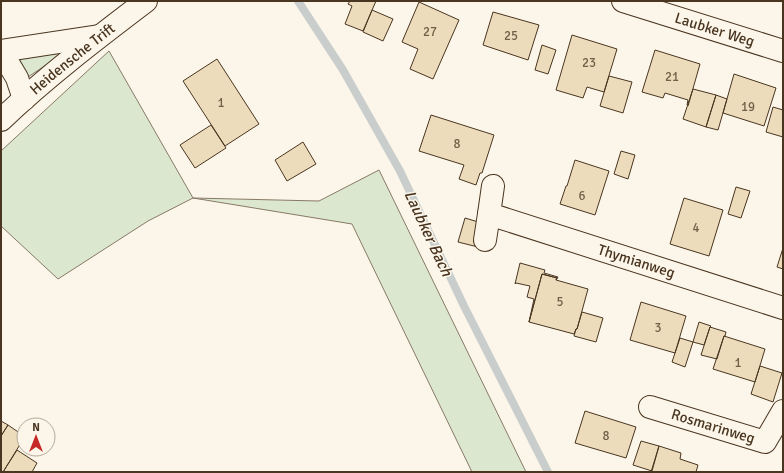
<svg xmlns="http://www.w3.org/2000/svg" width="784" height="473" font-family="Signika,sans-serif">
  <rect width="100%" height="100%" fill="#fbf6e9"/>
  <path fill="#dce7d0" stroke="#887966" d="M73,47L28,77L16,53Z
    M109,51L193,198L319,201L379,170L526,472H472L352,224L193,198L148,221L58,279L1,226V151Z"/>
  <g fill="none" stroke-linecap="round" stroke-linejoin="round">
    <path stroke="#c9cecd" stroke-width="8" d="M298,1L343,70L400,171L464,306L548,472"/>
  </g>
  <path fill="#ecdcbc" stroke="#4a3520" d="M350,1H376L363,31L345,24L352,6L348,4Z
    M419,2L459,20L433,79L410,69L418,49L402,42Z
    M372,10L393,19L383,41L363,32Z
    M493,12L539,25L528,60L483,45Z
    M572,35L617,49L604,92L587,87L583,98L556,90Z
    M542,45L556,50L548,74L535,70Z
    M655,50L700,64L688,106L687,105L688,100L665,93L663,98L642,92Z
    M217,59L259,124L225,146L183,81Z
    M734,74L776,88L764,126L723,113Z
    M609,76L632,82L623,113L600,106Z
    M693,89L716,95L706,127L683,119Z
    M716,95L727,99L718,130L706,127Z
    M773,107L783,110V137L766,132Z
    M431,115L494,135L482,173H480L476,185L459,179L464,165L419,151Z
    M211,125L226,148L195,168L180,145Z
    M303,142L316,164L287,181L275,160Z
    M621,151L635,155L628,179L614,174Z
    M575,160L609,171L595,215L560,204L566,186H567Z
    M736,187L750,191L741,218L728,214Z
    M684,198L723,210L709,256L670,244Z
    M465,218L485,224L478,247L458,242Z
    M783,248V269L777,267Z
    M520,263L545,270L544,273L558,277L556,280L557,278L542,274L529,322L534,299L527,297L530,286L516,283L515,284Z
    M542,274L557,278L556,280L588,289L577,329H576L574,334L529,322Z
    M641,302L686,316L675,353L630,340Z
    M582,312L603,318L596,342L574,336L576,329H577Z
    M699,322L711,326L710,327L704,345L693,342Z
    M710,327L726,332L725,336H724L717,359L701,355Z
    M724,336L765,349L755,382L713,369Z
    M680,338L693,342L685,367L672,362Z
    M760,366L782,373L773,402L751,394Z
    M585,411L636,427L626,458L575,443Z
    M1,421L8,425L1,436Z
    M8,425L24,436V438L3,472H1V436Z
    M641,441L659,446L652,471L633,465Z
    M659,446L681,453L680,459L698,465L696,472H651Z
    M17,450L37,463L32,472H3Z"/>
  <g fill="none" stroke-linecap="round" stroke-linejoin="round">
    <g stroke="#4a3520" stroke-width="24">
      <g id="street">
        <path id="s1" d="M623,1L783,51"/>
        <path d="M1,51L99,36"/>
        <path d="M1,51L17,78L24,99"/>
        <path id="s2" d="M1,120C46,77 96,39 146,1"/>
        <path id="s3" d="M493,186L489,214L783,308"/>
        <path d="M485,240L489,214"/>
        <path id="s4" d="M650,407L765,442L783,411"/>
      </g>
    </g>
    <use href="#street" stroke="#fbf6e9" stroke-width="22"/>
  </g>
  <g text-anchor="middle" stroke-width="3" stroke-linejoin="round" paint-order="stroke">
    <g font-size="13" fill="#725f47">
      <text x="430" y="36">27</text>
      <text x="511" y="40">25</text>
      <text x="589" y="67">23</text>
      <text x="672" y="81">21</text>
      <text x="221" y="107">1</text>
      <text x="748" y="111">19</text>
      <text x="457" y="148">8</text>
      <text x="582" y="200">6</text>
      <text x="696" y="232">4</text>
      <text x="560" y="306">5</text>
      <text x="658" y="332">3</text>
      <text x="738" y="367">1</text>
      <text x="606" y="440">8</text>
    </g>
    <g font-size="15" fill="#4a3520" stroke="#fbf6e9">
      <text dy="5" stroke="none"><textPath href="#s1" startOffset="96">Laubker Weg</textPath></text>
      <text dy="5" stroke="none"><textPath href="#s2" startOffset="94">Heidensche Trift</textPath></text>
      <text dy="5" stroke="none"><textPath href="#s3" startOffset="183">Thymianweg</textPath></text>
      <text dy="5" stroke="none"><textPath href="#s4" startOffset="66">Rosmarinweg</textPath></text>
    </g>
    <g font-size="16" font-style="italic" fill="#4a3520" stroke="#fbf6e9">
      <text transform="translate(429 233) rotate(65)" y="6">Laubker Bach</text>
    </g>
  </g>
  <rect width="784" height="473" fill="none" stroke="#4a3520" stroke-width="4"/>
  <g transform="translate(36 437)"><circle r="19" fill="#fbf6e9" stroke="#b4a999"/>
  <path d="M0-3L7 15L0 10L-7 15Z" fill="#c62828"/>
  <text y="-6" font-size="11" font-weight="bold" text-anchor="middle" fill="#4a3520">N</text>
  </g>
</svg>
